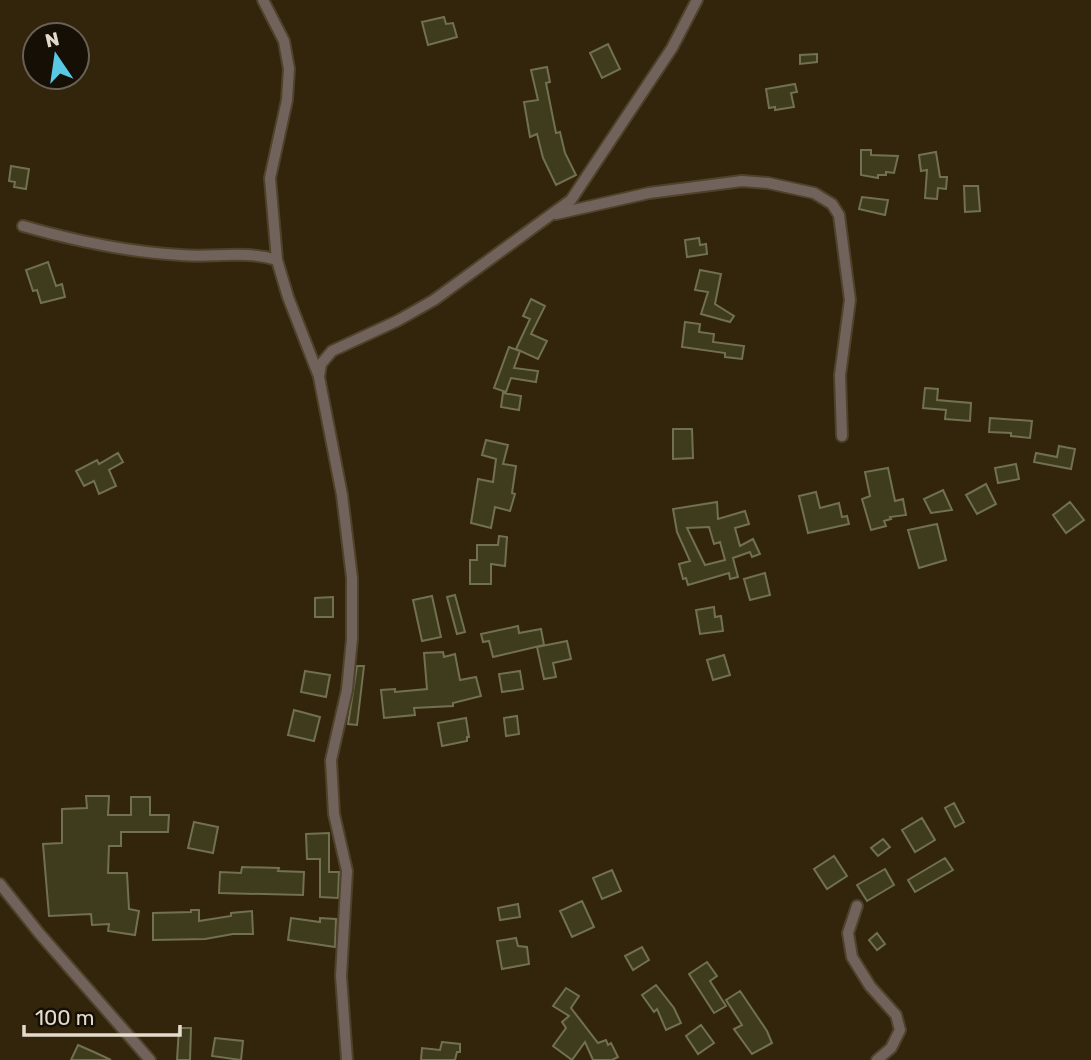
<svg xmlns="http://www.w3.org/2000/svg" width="1091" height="1060" font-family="Rubik,sans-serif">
  <rect width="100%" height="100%" fill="#33250b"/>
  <path fill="#3e3c1d" stroke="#717051" stroke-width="2" fill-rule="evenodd" d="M444,17L446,24L453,23L457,37L428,45L422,22Z
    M608,44L620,69L602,78L590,53Z
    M817,54V62L800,64V55Z
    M547,67L550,82L546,83L556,133L560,132L565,153L576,175L556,185L543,158L537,134L530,137L524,102L538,100L531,70Z
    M795,84L797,92L791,93L794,107L775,110V107L769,108L766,89Z
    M861,150H871V155L898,156L894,173L886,172V175H878V178L861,175Z
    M936,152L940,177H947L946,189L938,188L937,199L925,198L927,170L921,171L919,155Z
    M11,166L29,169L26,189L14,187L15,182L9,181Z
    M964,186H978L980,211L965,212Z
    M862,197L888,200L885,215L859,209Z
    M699,238L700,245L706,244L707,254L687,257L685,240Z
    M48,262L56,286L62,284L65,297L41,303L37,290L33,291L26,270Z
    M700,270L721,274L715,304L734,316L730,322L701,314L708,292L695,290Z
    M531,299L545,306L531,334L547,341L538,359L516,349L530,319L523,316Z
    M685,322L700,324L699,332L714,334L713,342L744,346L742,359L725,357V353L682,347Z
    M509,347L520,351L514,368L538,371L536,382L511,378L506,392L494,388Z
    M925,388L938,389L937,400L971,403L970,421L945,419L946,410L923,408Z
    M503,393L521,396L519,410L501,407Z
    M990,418L1032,421L1030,438L1011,436V433L989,432Z
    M673,429H692L693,458L673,459Z
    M486,440L508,445L503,464L516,466L512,493L515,494L510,511L495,507L491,528L471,523L478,479L493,482L496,459L482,455Z
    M1059,446L1075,449L1071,469L1034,462L1036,453L1057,457Z
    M118,453L123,462L109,470L116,486L99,494L94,481L84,486L76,471L97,460L99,464Z
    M1016,464L1019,479L998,483L995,468Z
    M888,468L895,501L903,499L906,515L890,517L891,519L884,521L886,526L871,530L862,499L870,496L865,472Z
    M986,484L996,504L977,514L966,495Z
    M943,490L952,510L931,513L924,499Z
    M816,492L820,508L839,503L842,517L847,516L849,524L808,533L799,496Z
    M717,502L718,519L745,511L749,524L735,528L740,546L753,539L760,554L752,557L750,552L733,558L738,577L730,579L729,573L688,585L686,578L683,579L679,564L690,561L677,532L673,509ZM709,527L714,544L720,542L725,560L705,565L687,528Z
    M1070,502L1084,520L1066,533L1053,515Z
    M937,524L946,560L919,568L908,530Z
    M499,536L507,537L505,566L491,564V584H470V560H477V545H498Z
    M765,573L770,595L750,600L744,579Z
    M455,595L465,632L457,634L447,597Z
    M432,596L441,637L422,641L413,600Z
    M333,597V617H315V598Z
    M714,607L715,617L721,616L723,631L700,634L696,610Z
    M518,626L519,633L541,629L544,645L493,657L489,641L483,642L481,634Z
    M567,641L571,659L553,663L556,677L544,679L537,647Z
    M443,652L444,657L455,654L460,680L476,677L481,696L453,703V706L414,708L415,715L384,718L381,690L395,689V692L427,689L424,653Z
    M724,655L730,675L713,680L707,660Z
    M357,666H364L357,725L348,724Z
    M305,671L330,675L326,697L301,692Z
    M520,671L523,689L502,692L499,674Z
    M294,710L320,717L314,741L288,735Z
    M517,716L519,734L506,736L504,718Z
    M466,718L469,737H467V741L442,746L438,723Z
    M86,796H109L108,815H131V797H150V815H169L168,832H121V846H109L108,873H127L129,909L139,911L135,935L108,931L109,924L92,925L91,914L49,916L43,844L62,843V809L87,808Z
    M954,803L964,822L955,827L945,808Z
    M922,818L935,840L915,852L902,830Z
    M194,822L218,827L213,853L188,848Z
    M329,833V872H339L338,898L320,897V859H307L306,834Z
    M883,839L890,847L878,856L871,848Z
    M834,856L847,876L827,889L814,869Z
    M945,858L953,870L915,892L908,880Z
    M242,867L279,868L278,871L304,872L303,895L219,893L220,872L241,873Z
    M885,869L894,885L867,901L857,885Z
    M612,870L621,891L602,899L593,878Z
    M582,901L594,927L572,937L560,911Z
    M518,904L520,917L500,920L498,908Z
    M191,910H199V921L231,916V913L252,911L253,934H233L205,939L153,940V913L191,912Z
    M291,918L320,922V918L336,919L335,947L288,940Z
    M877,933L885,944L877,950L869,940Z
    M516,938L518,946L527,947L529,964L502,969L497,941Z
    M642,947L649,960L633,970L625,956Z
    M707,962L717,976L710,981L726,1006L714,1013L689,974Z
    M656,985L674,1008L681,1023L666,1030L657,1009L654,1012L642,995Z
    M566,988L579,996L571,1008L598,1043L606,1040L608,1045L611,1043L618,1057L612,1060H593L585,1042L572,1060L553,1046L566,1028L562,1022L569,1016L553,1006Z
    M740,991L767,1031L772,1043L752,1054L734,1029L742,1025L726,1000Z
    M701,1025L714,1043L698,1054L686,1036Z
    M179,1028H191L190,1060H177Z
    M215,1038L243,1041L241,1060L212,1056Z
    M442,1042L460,1044V1052H457L455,1060H421L422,1048L440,1050Z
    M78,1045L94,1052L111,1060H71Z"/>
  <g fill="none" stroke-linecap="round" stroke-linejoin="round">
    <g stroke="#4f422a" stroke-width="14">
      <path id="minor" d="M263,0L284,41L289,69L287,100L270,178L277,260L288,297L318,374
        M556,214L649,193L742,181L768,183L814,193L832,204L839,215L850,300L840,375L842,436
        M23,226C75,241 127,252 181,255C213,258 246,250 277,260
        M0,884L39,933L150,1060
        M857,906L848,933L852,957L870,986L896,1015L900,1030L891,1048L877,1060
        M347,1060L341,976L347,871L334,814L331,760L347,690L352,639V578L342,495L319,377L321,364L332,351L397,321L434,300L571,200L672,48L697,0"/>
    </g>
    <use href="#minor" stroke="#71635b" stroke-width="10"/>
  </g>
  <g transform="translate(56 56) rotate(347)"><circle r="33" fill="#160f05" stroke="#686155" stroke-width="2"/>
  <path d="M0-5L12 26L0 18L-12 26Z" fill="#59c8e5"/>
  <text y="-10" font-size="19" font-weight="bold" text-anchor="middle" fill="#e4dbcc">N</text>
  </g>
  <path d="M24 1025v10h156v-10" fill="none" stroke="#e4dbcc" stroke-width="3.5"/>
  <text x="35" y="1025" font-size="21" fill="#e4dbcc" stroke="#160f05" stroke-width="5" paint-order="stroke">100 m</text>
</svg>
